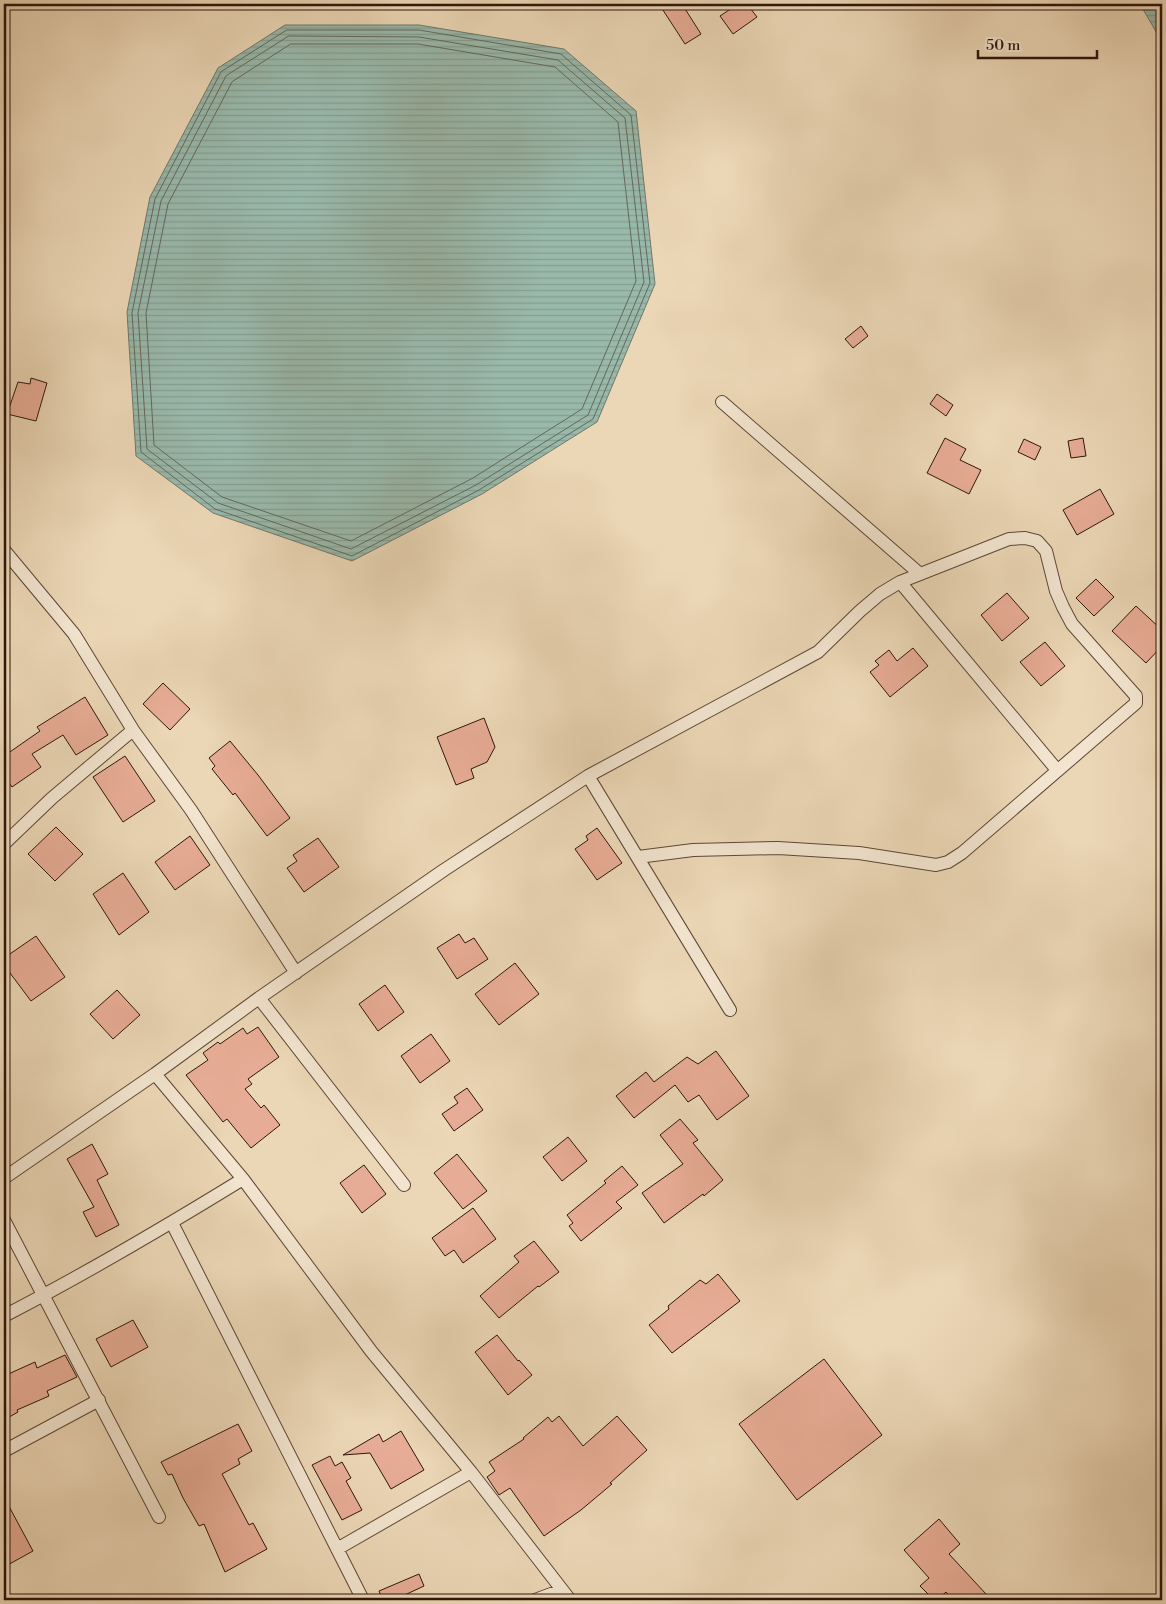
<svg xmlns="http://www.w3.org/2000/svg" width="1166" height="1604" font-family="'Libre Bodoni',serif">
  <defs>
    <pattern id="water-rules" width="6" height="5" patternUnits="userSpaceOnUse" patternTransform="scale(1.25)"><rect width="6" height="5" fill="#99b9ab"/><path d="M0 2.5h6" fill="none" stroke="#849e92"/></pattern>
  </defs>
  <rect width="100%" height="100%" fill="#ebd6b5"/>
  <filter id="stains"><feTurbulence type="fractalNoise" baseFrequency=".004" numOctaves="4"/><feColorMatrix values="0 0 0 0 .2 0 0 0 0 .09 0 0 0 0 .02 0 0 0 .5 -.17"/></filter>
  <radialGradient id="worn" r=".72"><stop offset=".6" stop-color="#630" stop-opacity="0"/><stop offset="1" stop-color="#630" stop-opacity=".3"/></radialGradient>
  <path fill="url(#water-rules)" stroke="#6f786b" d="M1140,4H1162V42Z
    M285,25H419L564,49L636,111L655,284L597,422L482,494L352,561L213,513L136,456L127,312L150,197L218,68Z"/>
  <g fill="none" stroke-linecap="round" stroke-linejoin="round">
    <path stroke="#64685c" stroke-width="1" d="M287,30H419L561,54L631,115L650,283L593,419L479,490L352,556L215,509L141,452L132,313L155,199L221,72Z
      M289,36L419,37L558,60L625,118L644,282L588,415L476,485L351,549L218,503L147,449L138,313L161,201L226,76Z
      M291,44H418L555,67L618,122L636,281L582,409L473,478L351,541L222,497L154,445L146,313L168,204L232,82Z"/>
  </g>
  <path fill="#e7ac95" stroke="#2f160c" d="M659,4H682L701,34L685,44Z
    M738,4H747L757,17L733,34L720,16Z
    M861,326L868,336L853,348L845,339Z
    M31,378L47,383L36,421L7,414L18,382L30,384Z
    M937,394L953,405L946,416L930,404Z
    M945,438L966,449L960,460L981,470L969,494L927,473Z
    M1083,438L1086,456L1071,458L1068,441Z
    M1024,439L1041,447L1035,460L1018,452Z
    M1100,489L1114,514L1077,535L1063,510Z
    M1096,579L1114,597L1094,616L1076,598Z
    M1007,593L1029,618L1002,641L981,615Z
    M1136,606L1162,630V646L1146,663L1112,631Z
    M1045,642L1065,666L1041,686L1020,662Z
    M913,648L928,666L890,697L870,672L879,665L875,661L889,650L897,661Z
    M163,683L190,709L170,730L143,704Z
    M85,697L108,735L76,755L63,735L32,754L41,767L12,787L4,776V756L40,731L37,727Z
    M484,718L495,747L487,762L471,769L474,778L456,785L437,737Z
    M230,741L258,775L290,818L267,836L235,793L233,795L212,769L215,766L209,758Z
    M125,756L155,801L123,822L93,777Z
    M56,827L83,854L55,881L28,854Z
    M597,828L622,863L597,880L575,849L588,840L586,836Z
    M190,836L210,865L175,890L155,862Z
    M318,838L339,867L304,892L287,868L297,861L293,855Z
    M123,873L149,912L119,935L93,894Z
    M459,934L465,943L474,938L488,959L457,979L437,948Z
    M36,936L65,977L31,1001L4,965V958Z
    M515,963L539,994L499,1025L475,994Z
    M385,985L404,1012L378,1031L359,1004Z
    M117,990L140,1015L113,1039L90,1014Z
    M258,1027L279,1057L248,1079L252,1084L245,1089L261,1108L264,1105L280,1125L251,1148L227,1119L223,1122L186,1075L208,1060L203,1053L218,1042L220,1044L243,1028L247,1034Z
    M431,1034L450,1061L420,1083L401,1056Z
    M716,1051L749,1096L717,1120L699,1095L688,1102L675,1085L634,1118L616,1096L646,1072L654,1082L687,1057L698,1064Z
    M467,1088L483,1110L454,1131L442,1114L458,1103L454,1097Z
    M680,1119L698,1140L693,1143L723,1180L704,1196L703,1194L664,1223L642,1193L683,1164L660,1135Z
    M568,1137L587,1161L562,1181L543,1157Z
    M92,1144L108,1174L97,1180L119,1225L96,1237L83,1212L94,1207L67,1159Z
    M457,1154L487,1191L463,1209L434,1173Z
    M364,1165L386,1194L362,1213L340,1183Z
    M622,1166L638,1185L616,1202L622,1208L581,1241L569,1226L573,1223L567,1215L606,1183L604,1181Z
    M473,1208L496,1239L463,1263L454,1250L445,1256L432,1238Z
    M534,1241L559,1272L539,1287L538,1286L499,1318L480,1296L519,1262L514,1256Z
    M718,1274L740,1301L672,1353L649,1325L669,1309L668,1306L700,1280L706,1284Z
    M133,1320L148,1347L111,1367L96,1339Z
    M497,1335L518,1361L519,1360L532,1375L508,1395L475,1352Z
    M65,1355L77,1377L47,1391L49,1396L17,1410L18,1412L4,1420V1376L35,1362L37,1368Z
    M824,1359L882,1435L797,1500L739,1424Z
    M559,1416L583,1446L617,1416L647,1450L610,1483L612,1484L581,1510L544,1536L510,1488L499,1495L487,1477L495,1471L489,1462L524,1439L523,1438L548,1417L552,1422Z
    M238,1424L252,1451L238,1459L240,1464L222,1474L249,1525L253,1523L267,1549L225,1572L204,1524L199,1526L183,1498L172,1474L168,1475L161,1462Z
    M401,1431L424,1470L391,1489L370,1453L343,1455L379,1434L383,1442Z
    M330,1456L335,1466L342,1462L351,1478L346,1481L362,1510L342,1520L312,1465Z
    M4,1497L33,1551L4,1567Z
    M939,1519L960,1544L949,1554L986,1594L979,1600H953L946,1592L937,1600H934L920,1586L929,1578L904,1550Z
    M419,1574L424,1586L394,1600H383L379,1591Z"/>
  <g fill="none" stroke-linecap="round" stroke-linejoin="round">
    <g stroke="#5e4636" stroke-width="14">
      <path id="street" d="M722,402L920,574
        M4,550L74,634L133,730L191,810L296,973
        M900,582L1057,770
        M588,776L730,1010
        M4,844L52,798L133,730
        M259,998L404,1185
        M155,1074L243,1179L371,1351L471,1472L570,1600
        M4,1178L155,1074L259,998L444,870L588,776L818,652L860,611L880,594L900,582L1009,539L1025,538L1037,541L1046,551L1056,591L1063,607L1072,624L1136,696V703L962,853L948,862L936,865L859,853L778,848L693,850L638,857
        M4,1220L159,1517
        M172,1223L363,1600
        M4,1316C85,1274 165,1227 243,1179
        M4,1451L99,1400
        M337,1549L471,1472
        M535,1600L562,1590"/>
    </g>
    <use href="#street" stroke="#f2e4cf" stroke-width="12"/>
  </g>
  <rect width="1166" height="1604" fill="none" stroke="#ebd6b5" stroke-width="20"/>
  <rect x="5" y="5" width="1156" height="1594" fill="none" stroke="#2f160c" stroke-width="2.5"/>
  <rect x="10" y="10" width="1146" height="1584" fill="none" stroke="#2f160c"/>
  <path d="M978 50v8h119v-8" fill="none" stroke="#2f160c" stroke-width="2.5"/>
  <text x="986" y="50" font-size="15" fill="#2f160c" stroke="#f2e4cf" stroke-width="4" paint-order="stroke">50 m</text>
  <rect width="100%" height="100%" filter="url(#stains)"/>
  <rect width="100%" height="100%" fill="url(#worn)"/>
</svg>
